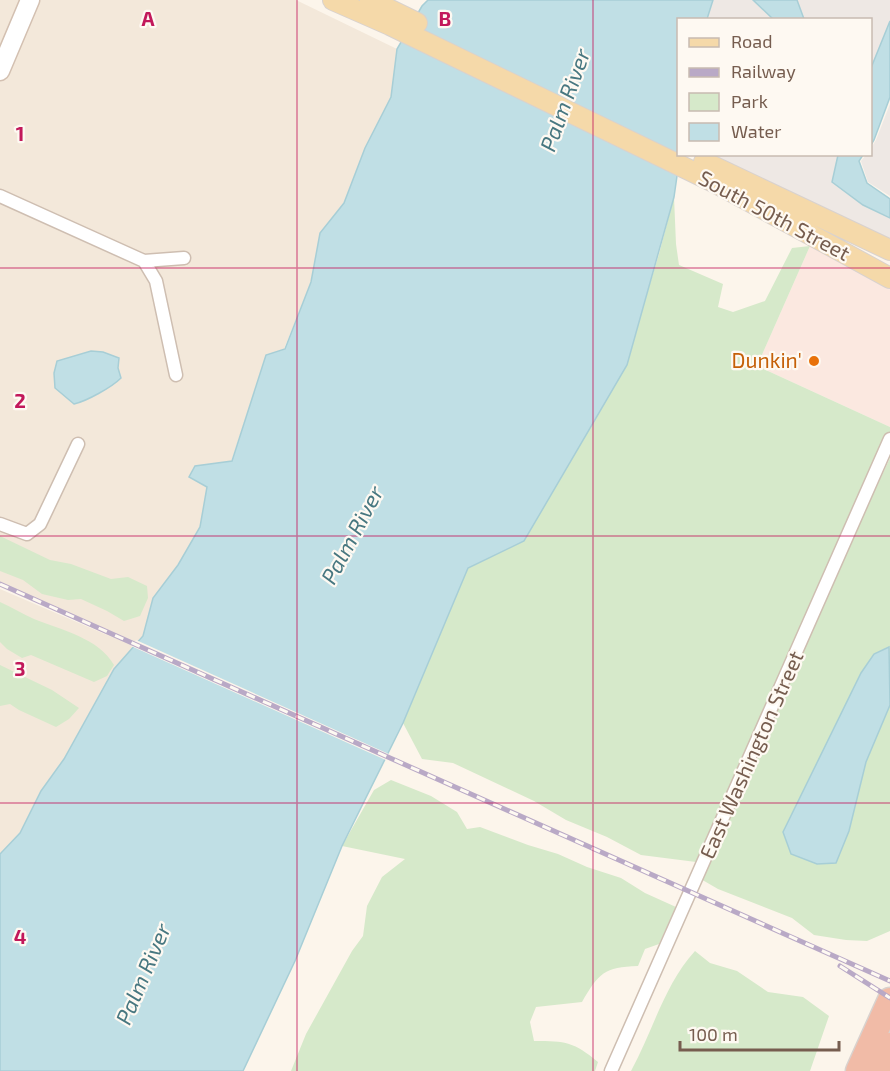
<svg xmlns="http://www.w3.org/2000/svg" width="890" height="1071" font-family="'Exo 2',sans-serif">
  <rect width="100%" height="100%" fill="#fcf5eb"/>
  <path fill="#f3e8da" d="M0,0H24L0,55Z
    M31,0H296L397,49L391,97L365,148L344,203L320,233L311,282L284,349L266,356L231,462L195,466L190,476L207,487L200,527L178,565L153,598L144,636L114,669L64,759L41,791L20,833L0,854V589L114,638L0,584V76Z"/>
  <path fill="#fbe8e0" d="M810,246L890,285V427L757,366Z"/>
  <path fill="#eee8e4" d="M713,0H753L773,19L707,20Z
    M797,0H890V21L871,68L870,20L804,19Z
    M890,104V196L868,182L861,161L866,155L870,154L871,148L876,140Z
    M708,155H838L832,182L863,205L890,218V253Z"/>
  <path fill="#d6e9ca" d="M674,197L676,244L679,265L723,284L718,307L733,312L765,301L792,248L810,246L757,366L890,427V436L768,701L696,862L641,855L607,837L566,820L534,801L453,763L422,759L403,723L468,568L524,541L642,310L659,254Z
    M890,458V931L867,941L846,940L814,935L792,918L718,889L699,878L800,650Z
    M0,536L50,560L71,564L111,579L128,577L147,586L148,598L140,616L124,621L107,611L81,599L68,600L42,594L23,580L0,571Z
    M0,602C11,607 23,614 34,619C61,630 99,638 114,665L107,676L94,682L31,655L22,658L7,649L0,642Z
    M0,665L52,690L79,708L69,719L56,727L19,710L10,704L0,706Z
    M391,780L431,796L457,812L467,829L480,827L528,845L558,854L587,867L621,878L645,893L676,907L659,944L645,949L638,966C604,967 599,973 582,1002L536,1007L530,1022L534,1041C566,1041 574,1042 598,1062L595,1071H291L306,1034L352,951L363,936L367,906L382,877L405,859L342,846L374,790Z
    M695,951L710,963L737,971L768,992L803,997L829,1016L810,1071H631C653,1031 664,985 695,951Z"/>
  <path fill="#c0dfe5" stroke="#a7ced6" stroke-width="1.5" d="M428,0H713L707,19L678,20V154L680,155L674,197L627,365L524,541L468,568L403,723L342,846L295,961L243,1071H0V854L20,833L41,791L64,759L114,669L143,636L153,598L178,565L200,527L207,487L189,477L195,466L232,461L266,355L285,349L311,282L320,233L344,203L365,148L391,97L397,49L422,6Z
    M753,0H797L804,19H773Z
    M890,21V97L874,140L871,145V68Z
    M838,155H863L859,161L867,183L890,199V218L863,205L832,182Z
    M91,351L103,352L119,358L118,368L121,378C112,387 87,401 74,404L55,388L54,373L57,361Z
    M889,647L890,705L866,762L849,831L836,863L817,864L791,854L783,832L861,673L874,654Z"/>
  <path fill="#fcf5eb" d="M136,640L391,755L388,761L131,646Z"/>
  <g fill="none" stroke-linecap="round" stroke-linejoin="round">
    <g stroke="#cebeb1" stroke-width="15">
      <path id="street" d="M0,196L144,261L156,281L176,375
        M144,261L184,258
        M0,524L27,534L40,524L78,444
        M611,1071L890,439"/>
    </g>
    <g stroke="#d3c0b1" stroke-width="21">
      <path id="secondary" d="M0,71L30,0"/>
    </g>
    <g stroke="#d9d2ce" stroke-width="22">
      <path id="primary" d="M333,0L390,25L716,183L890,278
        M370,0L417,23
        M704,162L890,250"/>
    </g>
    <g stroke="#d9d2ce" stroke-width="27">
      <path id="highway" d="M858,1071L890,1000
        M879,1071L890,1045"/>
    </g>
    <use href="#street" stroke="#fff" stroke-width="12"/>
    <use href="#secondary" stroke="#fff" stroke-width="18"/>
    <use href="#primary" stroke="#f5d9a9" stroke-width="20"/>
    <use href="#highway" stroke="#f1bba7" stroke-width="24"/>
    <g stroke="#b9a9c6" stroke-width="5">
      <path id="rail" d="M0,584L890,981
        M840,966L890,998"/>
    </g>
    <use href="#rail" stroke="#fef9f2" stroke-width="3" stroke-dasharray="9" stroke-linecap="butt"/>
  </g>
  <path fill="none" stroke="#c2185b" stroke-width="1.5" stroke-opacity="0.55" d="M297,0V1071M593,0V1071M0,268H890M0,536H890M0,803H890"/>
  <circle fill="#e8710a" stroke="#fef9f2" stroke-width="2" cx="814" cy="361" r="6"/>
  <g text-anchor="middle" stroke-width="4.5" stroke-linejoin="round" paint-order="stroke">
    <g font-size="21" fill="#765d4f" stroke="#fef9f2">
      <text transform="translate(774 216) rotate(28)" y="7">South 50th Street</text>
      <text transform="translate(752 755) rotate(-66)" y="7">East Washington Street</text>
    </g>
    <g font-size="21" fill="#c56008" stroke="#fef9f2" text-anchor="end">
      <text x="802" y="368">Dunkin'</text>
    </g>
    <g font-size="22" font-style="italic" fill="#477780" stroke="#fef9f2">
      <text transform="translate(565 100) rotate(-70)" y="8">Palm River</text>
      <text transform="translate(352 535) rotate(-62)" y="8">Palm River</text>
      <text transform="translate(143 974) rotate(-67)" y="8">Palm River</text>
    </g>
  </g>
  <g font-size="20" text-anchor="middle" font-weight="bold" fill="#c2185b" stroke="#fef9f2" stroke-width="4.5" stroke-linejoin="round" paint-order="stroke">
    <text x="148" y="26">A</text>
    <text x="445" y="26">B</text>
    <text x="20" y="141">1</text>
    <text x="20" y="408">2</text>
    <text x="20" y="676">3</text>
    <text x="20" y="944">4</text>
  </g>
  <rect x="677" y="18" width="195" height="138" fill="#fef9f2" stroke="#c8bbb1" stroke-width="1.5"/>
  <rect x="689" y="38" width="30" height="9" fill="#f5d9a9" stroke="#c8bbb1" stroke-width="1.5"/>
  <text x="731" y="48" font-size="18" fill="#765d4f">Road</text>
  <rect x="689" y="68" width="30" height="9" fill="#b9a9c6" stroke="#c8bbb1" stroke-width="1.5"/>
  <text x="731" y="78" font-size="18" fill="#765d4f">Railway</text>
  <rect x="689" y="93" width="30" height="18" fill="#d6e9ca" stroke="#c8bbb1" stroke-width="1.5"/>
  <text x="731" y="108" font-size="18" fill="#765d4f">Park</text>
  <rect x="689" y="123" width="30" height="18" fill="#c0dfe5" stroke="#c8bbb1" stroke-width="1.5"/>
  <text x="731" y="138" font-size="18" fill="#765d4f">Water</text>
  <path d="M680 1041v9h159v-9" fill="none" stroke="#765d4f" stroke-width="3"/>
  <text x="689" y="1041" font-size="18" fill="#765d4f" stroke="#fef9f2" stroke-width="4.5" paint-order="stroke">100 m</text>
</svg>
